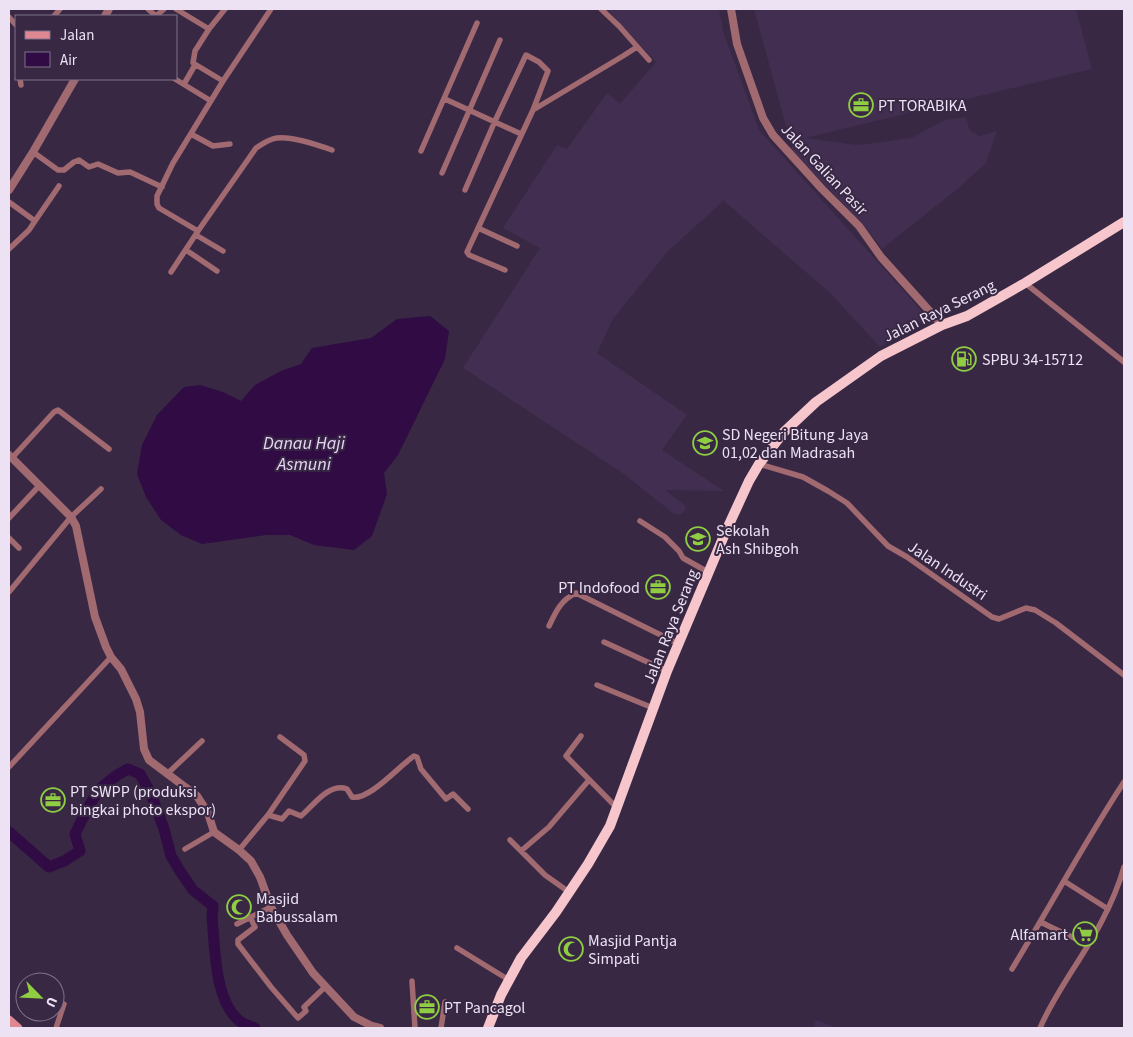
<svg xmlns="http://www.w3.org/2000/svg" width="1133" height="1037" font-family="'Source Sans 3',sans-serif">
  <rect width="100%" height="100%" fill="#382844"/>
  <path fill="#422e50" d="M607,9H719L723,31L759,130L929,319L880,347L831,294L723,200L717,207L668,251L613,319L597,353L687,415L662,450L724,491L665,490L686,506L684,512L679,515L673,513L624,474L463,368L540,248L503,228L557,145L567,149L607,93L620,104L656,62Z
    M754,9H1076L1092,69L805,138L858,145L911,138L945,120L966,117L970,131L980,136L997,131L986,163L955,191L882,249L863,224L789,148L805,138L790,141Z
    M816,1020L837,1028H813Z"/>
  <path fill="#300b44" d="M430,316L449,331L445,359L398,455L384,473L387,494L372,536L354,550L314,545L290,535H266L202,544L181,535L161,520L146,497L137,474L142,445L157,415L184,387L200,385L223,392L241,401L255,385L281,371L301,364L312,348L371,338L397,319Z"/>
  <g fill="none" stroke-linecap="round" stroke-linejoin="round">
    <path stroke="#300b44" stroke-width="11" d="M9,832L49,867L64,861L80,851L75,834C91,802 95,786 128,769L140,774L151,794L164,829L171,856L180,871L193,890L213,906L212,916C215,946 214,1003 241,1022C245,1025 250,1026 255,1028"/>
    <path stroke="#a16970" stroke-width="5.5" d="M148,9L156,16L164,9
      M176,9L209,29L225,9
      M601,9L619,26L649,60
      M54,16L60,9
      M9,17L16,25
      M209,29L195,51L193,63L223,81
      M20,79L21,85
      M175,79L211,101
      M184,84L195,65
      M445,99L521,134
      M191,134L213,146L230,144
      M421,151L477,23
      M33,152L58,170H64L74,162L79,160L89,167L98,164L118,173L130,172L162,187
      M442,173L500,40
      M465,190L495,121L526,55L539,62L548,71L533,110
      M9,202L35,221L59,186
      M478,228L517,246
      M198,231L256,148C262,144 269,139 277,138C292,136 318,145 332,150
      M196,235L223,251
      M9,249L29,230L35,221
      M186,250L217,271
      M505,270L469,255L467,252L533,110L623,56L637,47
      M171,272L198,231L159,208L157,204V196L173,163L223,81L271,9
      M1025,283L1124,362
      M12,458L54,412L58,410L109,449
      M759,464L803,477L828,491L847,503L888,546L907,557L992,617L999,619L1026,608L1035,610L1056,623L1124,675
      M9,518L40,485
      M640,521L665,537L679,551L683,558L708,572
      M9,538L19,548
      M9,592L71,517L101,489
      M549,626C556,611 561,600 576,593L679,644
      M604,642L667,671
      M597,685L653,708
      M581,736L566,756L617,808
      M9,767L111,657
      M167,774L202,741
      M268,815L282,819L289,811L301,816C313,806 329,782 347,789L352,797C369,801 400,765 414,756L417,757L421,769L446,799L453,794L468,809
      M510,840L545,875L569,892
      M185,849L214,832
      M239,850L268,815L305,761L304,755L280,737
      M521,851L549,827L589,780
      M1064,881L1108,909
      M250,917L255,927L238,940V944L271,987L298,1018L306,1011L304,1007L325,987
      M1041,922C1057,931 1072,936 1088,945
      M237,924L271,907
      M457,948L509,980
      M1012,969C1050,907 1084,843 1124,782
      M412,981L415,1028
      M56,1028L64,1004
      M441,1028L445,1002
      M1040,1028C1048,1009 1059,992 1070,974C1092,940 1113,906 1124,867"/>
    <path stroke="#a16970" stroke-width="8" d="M731,9L737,44L763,118L773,135L822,189L859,226L881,257L942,325
      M105,16L109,9
      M9,190L33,152L75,79
      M9,455L71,517L76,526L95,617L106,647L111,657L121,669L136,699L140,712L144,749L149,760L197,796L208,813L214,832L239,850L251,861L260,877L271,907L287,935L313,973L354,1017L372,1026L380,1028"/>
    <path stroke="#e08794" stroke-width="9" d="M9,1020L18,1028"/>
    <path stroke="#f7c6cc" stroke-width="10" d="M488,1028L501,995L521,958L556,912L588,864L610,826L667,671L726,531L749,481L759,464L784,432L816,402L881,356L942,325L967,316L1025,283L1124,222"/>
  </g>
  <defs>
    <g id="office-ring" transform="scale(1.25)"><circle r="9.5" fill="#382844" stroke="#8fcd42" stroke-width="1.5"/><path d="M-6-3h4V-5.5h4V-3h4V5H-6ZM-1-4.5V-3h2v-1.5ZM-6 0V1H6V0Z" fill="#8fcd42"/></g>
    <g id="fuel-ring" transform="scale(1.25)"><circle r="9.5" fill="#382844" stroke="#8fcd42" stroke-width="1.5"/><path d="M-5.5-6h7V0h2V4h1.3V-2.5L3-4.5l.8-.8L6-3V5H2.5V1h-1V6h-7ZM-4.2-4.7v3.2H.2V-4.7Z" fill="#8fcd42"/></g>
    <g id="school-ring" transform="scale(1.25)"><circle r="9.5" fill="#382844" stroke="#8fcd42" stroke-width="1.5"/><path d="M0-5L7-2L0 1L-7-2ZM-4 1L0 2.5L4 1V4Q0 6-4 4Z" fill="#8fcd42"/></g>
    <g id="mosque-ring" transform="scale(1.25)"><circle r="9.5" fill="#382844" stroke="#8fcd42" stroke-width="1.5"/><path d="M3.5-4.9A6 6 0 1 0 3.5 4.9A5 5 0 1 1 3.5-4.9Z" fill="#8fcd42"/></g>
    <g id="supermarket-ring" transform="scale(1.25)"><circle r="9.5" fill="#382844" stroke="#8fcd42" stroke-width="1.5"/><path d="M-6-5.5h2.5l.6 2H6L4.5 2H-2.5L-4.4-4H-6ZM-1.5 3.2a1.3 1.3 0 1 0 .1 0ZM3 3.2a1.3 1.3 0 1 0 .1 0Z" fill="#8fcd42"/></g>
  </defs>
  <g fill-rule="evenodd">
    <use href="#office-ring" x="861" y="105"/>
    <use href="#fuel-ring" x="964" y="359"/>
    <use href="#school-ring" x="705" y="443"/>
    <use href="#school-ring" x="698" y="539"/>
    <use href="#office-ring" x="658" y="587"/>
    <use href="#office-ring" x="53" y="800"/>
    <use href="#mosque-ring" x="239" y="907"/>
    <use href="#supermarket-ring" x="1085" y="934"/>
    <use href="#mosque-ring" x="571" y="949"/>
    <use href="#office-ring" x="427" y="1007"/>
  </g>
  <g text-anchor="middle" stroke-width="4" stroke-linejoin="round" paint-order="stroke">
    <g font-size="16" fill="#ece2f4" stroke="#382844" text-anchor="start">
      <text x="878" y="111">PT TORABIKA</text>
      <text x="982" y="365">SPBU 34-15712</text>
      <text x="722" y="440">SD Negeri Bitung Jaya<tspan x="722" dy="18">01,02 dan Madrasah</tspan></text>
      <text x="716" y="536">Sekolah<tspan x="716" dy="18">Ash Shibgoh</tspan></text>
      <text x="640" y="593" text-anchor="end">PT Indofood</text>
      <text x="70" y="797">PT SWPP (produksi<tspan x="70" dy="18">bingkai photo ekspor)</tspan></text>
      <text x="256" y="904">Masjid<tspan x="256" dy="18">Babussalam</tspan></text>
      <text x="1068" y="940" text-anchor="end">Alfamart</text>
      <text x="588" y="946">Masjid Pantja<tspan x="588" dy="18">Simpati</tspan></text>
      <text x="444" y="1013">PT Pancagol</text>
    </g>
    <g font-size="16" fill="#ece2f4" stroke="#382844">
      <text transform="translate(825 169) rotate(47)" y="6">Jalan Galian Pasir</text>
      <text transform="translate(939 310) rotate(-26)" y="6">Jalan Raya Serang</text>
      <text transform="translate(948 570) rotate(34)" y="6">Jalan Industri</text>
      <text transform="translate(670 626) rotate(-68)" y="6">Jalan Raya Serang</text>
    </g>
    <g font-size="18" font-style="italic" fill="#e8d4f7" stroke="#382844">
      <text x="304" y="449">Danau Haji<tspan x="304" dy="21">Asmuni</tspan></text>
    </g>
  </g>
  <rect width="1133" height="1037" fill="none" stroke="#ece2f4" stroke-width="20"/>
  <rect x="15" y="15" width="162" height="65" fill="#382844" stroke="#80728a"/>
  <rect x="25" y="31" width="25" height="8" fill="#e08794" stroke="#80728a"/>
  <text x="60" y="40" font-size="15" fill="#ece2f4">Jalan</text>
  <rect x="25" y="52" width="25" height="15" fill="#300b44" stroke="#80728a"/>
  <text x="60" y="65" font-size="15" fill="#ece2f4">Air</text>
  <g transform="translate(40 997) rotate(114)"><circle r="24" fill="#382844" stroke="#80728a"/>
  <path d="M0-4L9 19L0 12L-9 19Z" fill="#8fcd42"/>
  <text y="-8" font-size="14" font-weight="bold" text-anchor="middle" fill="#ece2f4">U</text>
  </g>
</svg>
